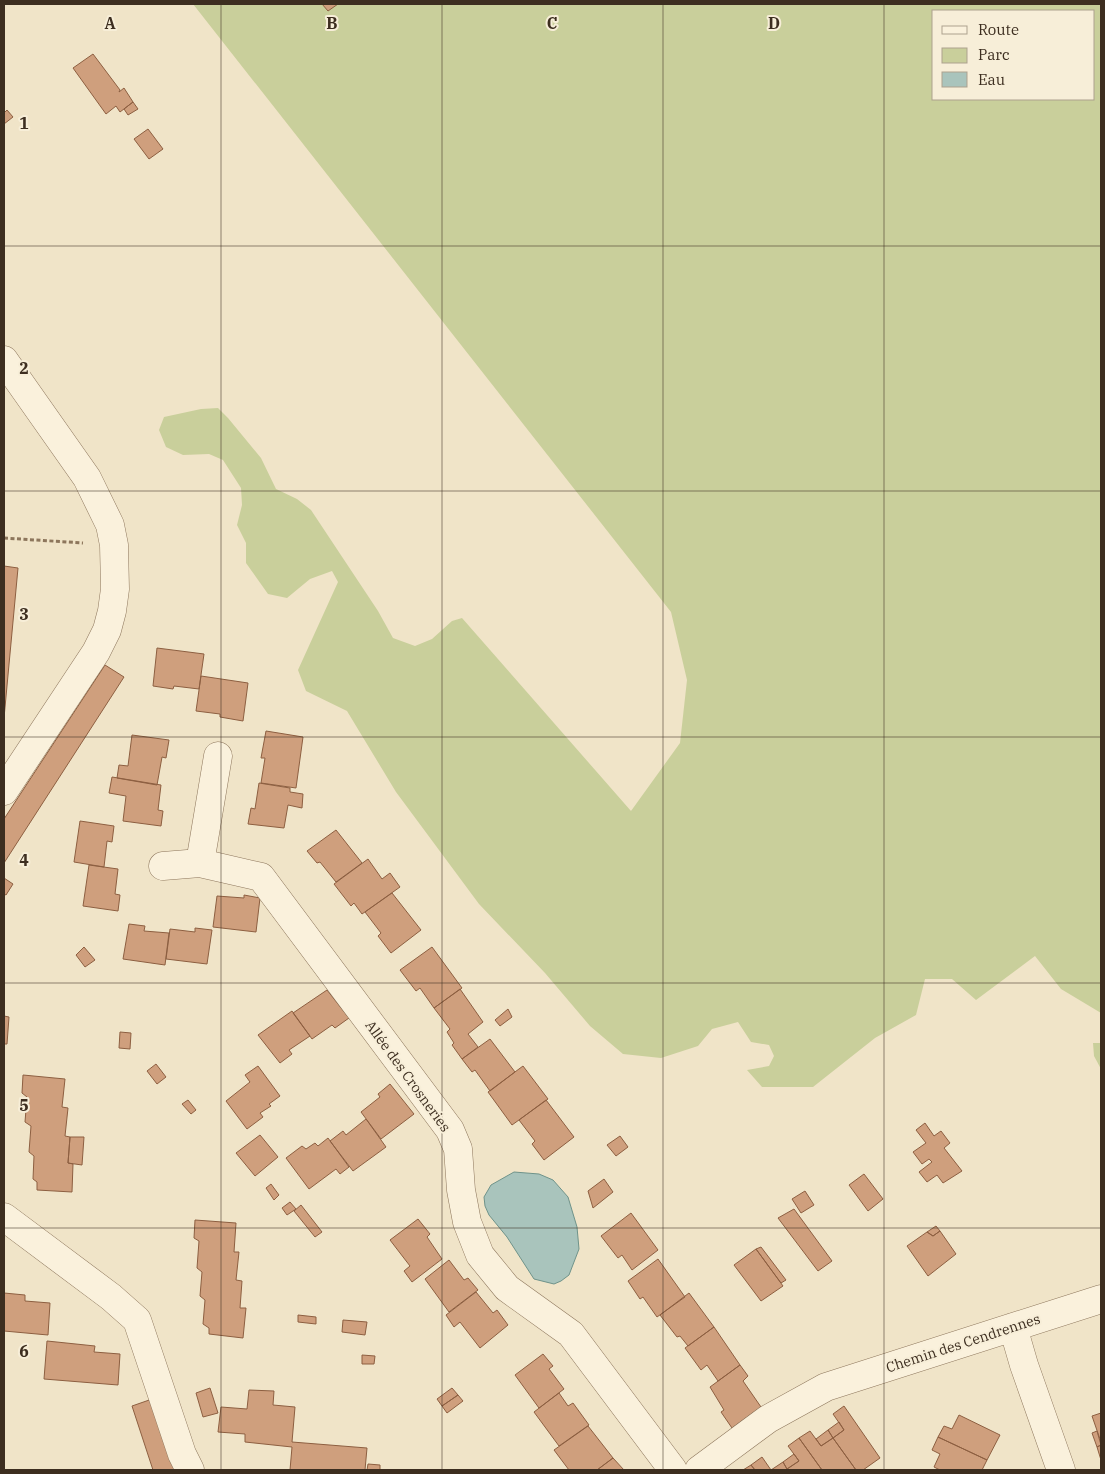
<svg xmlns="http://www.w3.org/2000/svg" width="1105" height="1474" font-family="'IBM Plex Serif',serif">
  <rect width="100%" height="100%" fill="#f0e4c8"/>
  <path fill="#c9cf9b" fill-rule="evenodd" d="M193,4H1101V1013L1061,989L1035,956L976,1000L952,979H925L916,1015L875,1038L813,1087H762L747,1070L769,1066L774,1056L769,1045L751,1042L738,1022L712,1029L698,1046L661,1058L623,1054L590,1026L545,973L479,904L396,792L347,711L306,691L298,670L338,582L332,571L310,579L287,598L268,594L246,563V543L237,525L242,505L241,488L223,460L209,454L183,455L166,447L159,430L164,417L201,409L218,408L228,418L261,458L276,489L297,499L311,510L378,611L393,638L415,646L432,639L452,621L462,618L631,811L680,743L687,680L671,612ZM934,11H1094V99H934Z
    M1093,1043H1101V1069L1094,1056Z"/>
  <path fill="#a9c4bc" stroke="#6f938a" d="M514,1172L539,1174L553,1180L568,1197L577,1227L579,1249L569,1275L561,1281L554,1284L534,1279L507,1237L489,1215L485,1206L484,1197L491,1185Z"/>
  <path fill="#cf9f7d" stroke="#8d5f41" d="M322,4H338L328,11Z
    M93,54L120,90L119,92L124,88L133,102L120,112L116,106L106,114L73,68Z
    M133,102L138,109L128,115L124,109Z
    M7,110L13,117L4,124V113Z
    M148,129L163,149L149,159L134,139Z
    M4,566L18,568L4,718Z
    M157,648L204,654L199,689L174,686L173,689L153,686Z
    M105,665L124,677L4,863V819Z
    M201,676L248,683L243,721L220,717V714L196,711Z
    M266,731L303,737L296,788L261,783L265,758H261Z
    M132,735L169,740L166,758L162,757L157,785L117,778L119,765L128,766Z
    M112,777L161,785L158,810L163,811L161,826L123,821L126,796L109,793Z
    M259,783L290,788V792L303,794L302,808L288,805L284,828L248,824L251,808L255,809Z
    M80,821L114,826L112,842L107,841L104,867L74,862Z
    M336,830L362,863L336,882L320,862L317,863L307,851Z
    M368,859L382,879L390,873L400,887L362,914L354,903L351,906L334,884Z
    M89,865L118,869L115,894L120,895L118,911L83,906Z
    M4,878L13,884L6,895L4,894Z
    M392,893L421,930L391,953L378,936L381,933L365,912Z
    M244,895L260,898L256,932L213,927L217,896L244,898Z
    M129,924L145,926L144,931L169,933L165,965L123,959Z
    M195,928L212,930L207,964L166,959L170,929L195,932Z
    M84,947L95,960L85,967L76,955Z
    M432,947L462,988L434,1008L420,988L416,991L400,970Z
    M460,989L483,1022L468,1034L478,1047L462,1059L452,1045L454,1043L447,1032L450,1029L434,1008Z
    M327,990L349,1018L335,1028L332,1025L312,1039L293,1013Z
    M508,1009L512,1017L500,1026L495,1020Z
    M292,1011L310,1036L289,1050L292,1054L280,1063L258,1035Z
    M4,1016L9,1017L7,1044H4Z
    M120,1032L131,1033L130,1049L119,1048Z
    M490,1039L515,1072L490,1091L475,1070L472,1072L462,1059Z
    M156,1064L166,1077L157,1084L147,1071Z
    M258,1066L280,1096L269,1104L271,1106L260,1113L263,1117L247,1129L226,1101L250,1082L245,1075Z
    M523,1066L548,1099L512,1125L488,1092Z
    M23,1075L65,1079L62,1107L68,1108L65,1136L70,1137L68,1163L73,1164L72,1192L37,1190V1182L33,1179L34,1156L29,1152L31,1126L25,1122L27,1097L22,1093Z
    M390,1084L414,1114L381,1139L361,1112L380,1097L378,1094Z
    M188,1100L196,1110L191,1114L182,1104Z
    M546,1100L574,1137L544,1160L532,1144L535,1141L519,1120Z
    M366,1119L386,1147L353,1171L330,1141L343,1131L346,1135Z
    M925,1123L934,1136L941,1131L950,1143L944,1148L962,1171L943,1183L937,1175L927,1182L919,1172L932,1162L929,1159L922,1164L913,1152L926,1143L916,1130Z
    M260,1135L278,1157L255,1176L236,1153Z
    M620,1136L628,1147L616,1156L607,1145Z
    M70,1137H84L82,1165L68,1163Z
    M328,1138L349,1167L340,1174L336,1169L309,1189L286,1158L302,1146L306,1149L315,1143L318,1146Z
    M864,1174L883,1199L868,1211L849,1185Z
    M604,1179L613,1192L593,1208L588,1191Z
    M271,1184L279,1195L274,1200L266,1188Z
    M805,1191L814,1205L801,1213L792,1199Z
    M290,1202L296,1209L287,1215L282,1208Z
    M301,1205L322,1232L315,1237L294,1211Z
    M794,1209L832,1261L818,1271L778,1218Z
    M631,1213L658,1250L632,1270L622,1255L618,1258L601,1236Z
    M418,1219L430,1234L427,1237L442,1259L412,1282L404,1271L410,1266L390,1240Z
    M195,1220L236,1223L234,1252H239L236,1280L242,1281L240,1308H246L243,1338L209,1334V1328L203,1324L205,1300L200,1296L202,1272L197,1268L199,1241L194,1238Z
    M936,1226L940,1231L933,1236L927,1232Z
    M940,1231L956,1254L928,1276L907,1246L927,1232L933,1236Z
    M761,1247L786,1280L781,1283L756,1249Z
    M756,1249L783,1286L761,1301L734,1265Z
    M658,1259L685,1297L657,1317L643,1297L640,1299L628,1281Z
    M449,1260L464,1280L468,1278L478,1290L449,1312L425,1279Z
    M476,1292L493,1313L497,1310L508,1325L480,1348L460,1322L454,1327L446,1315Z
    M4,1293L25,1295V1301L50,1303L48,1335L4,1331Z
    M689,1293L714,1327L688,1346L680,1336L677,1337L660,1315Z
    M298,1315L316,1317V1324L298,1322Z
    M343,1320L367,1322L365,1335L342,1332Z
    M714,1327L740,1365L718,1381L707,1365L701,1370L685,1348Z
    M47,1341L95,1346L94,1352L120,1354L118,1385L44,1379Z
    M543,1354L553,1366L549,1369L564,1389L539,1408L515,1375Z
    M362,1355L375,1356L374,1364H362Z
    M740,1365L748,1376L743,1381L761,1407L732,1428L721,1412L724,1410L710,1387Z
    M210,1388L218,1413L203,1417L196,1393Z
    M452,1388L458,1395L442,1406L437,1399Z
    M249,1390L274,1391L273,1405L295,1407L292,1442L367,1448L365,1470H290L292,1447L245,1442V1434L218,1432L221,1407L247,1409Z
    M559,1393L568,1406L573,1403L589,1425L559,1446L534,1412Z
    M458,1395L463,1401L447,1413L442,1406Z
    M155,1398L178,1470H153L132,1406Z
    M844,1406L880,1458L863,1470H856L833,1438L844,1430L833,1414Z
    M1101,1413V1442L1092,1416Z
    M959,1415L1000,1435L987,1460L938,1437L944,1426L952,1429Z
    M839,1422L844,1430L833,1438L828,1430Z
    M588,1426L613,1458L597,1470H569L554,1450Z
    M828,1430L833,1438L821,1446L816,1439Z
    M810,1431L821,1446L833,1438L856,1470H822L799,1438Z
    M1097,1431L1101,1445L1097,1447L1092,1433Z
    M938,1437L987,1460L982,1470H940L934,1467L940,1454L932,1450Z
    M799,1438L822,1470H788L787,1469L799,1461L788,1446Z
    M1101,1445V1460L1097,1447Z
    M794,1454L799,1461L787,1469L783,1462Z
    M762,1457L771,1470H755L751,1465Z
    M613,1458L624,1470H597Z
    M783,1462L787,1469L786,1470H771Z
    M368,1464L380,1465V1470H367Z
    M751,1465L755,1470H743Z"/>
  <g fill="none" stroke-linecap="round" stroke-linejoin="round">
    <g stroke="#8d765c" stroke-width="29">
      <path id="street" d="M4,360L87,478L110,525L114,545L115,589L112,611L107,630L96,652L4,791
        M200,863L218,756
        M163,866L200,863L261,877L450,1130L458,1149L461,1190L467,1222L480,1255L507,1288L571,1334L673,1470
        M4,1217L111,1297L137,1320L182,1454L190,1470
        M1013,1327L1024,1365L1061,1470
        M699,1470L768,1419L826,1387L1101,1299"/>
    </g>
    <path stroke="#8d765c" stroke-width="3" stroke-dasharray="4 2.5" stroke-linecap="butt" d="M4,538L83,543"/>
    <use href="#street" stroke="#faf1dc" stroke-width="28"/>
  </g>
  <path fill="none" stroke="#3d2e20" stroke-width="1" stroke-opacity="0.55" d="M221,4V1470M442,4V1470M663,4V1470M884,4V1470M4,246H1101M4,491H1101M4,737H1101M4,983H1101M4,1228H1101"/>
  <g text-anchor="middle" stroke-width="4" stroke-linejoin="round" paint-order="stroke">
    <g font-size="14" fill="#3d2e20" stroke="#f7eed8">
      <text transform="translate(408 1076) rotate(54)" y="5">Allée des Crosneries</text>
      <text transform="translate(963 1343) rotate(-18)" y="5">Chemin des Cendrennes</text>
    </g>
  </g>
  <g font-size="16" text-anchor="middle" font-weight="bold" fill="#3d2e20" stroke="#f7eed8" stroke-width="4" stroke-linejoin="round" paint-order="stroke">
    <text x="110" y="29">A</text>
    <text x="332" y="29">B</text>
    <text x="552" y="29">C</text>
    <text x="774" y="29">D</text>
    <text x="24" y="129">1</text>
    <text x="24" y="374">2</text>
    <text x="24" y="620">3</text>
    <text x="24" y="866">4</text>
    <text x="24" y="1111">5</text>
    <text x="24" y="1357">6</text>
  </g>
  <rect width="1105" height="1474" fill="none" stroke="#3d2e20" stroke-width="10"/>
  <rect x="932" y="10" width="162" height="90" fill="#f7eed8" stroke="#ada18e"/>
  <rect x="942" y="26" width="25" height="8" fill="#faf1dc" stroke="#ada18e"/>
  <text x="978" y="35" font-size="15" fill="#3d2e20">Route</text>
  <rect x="942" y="48" width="25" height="15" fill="#c9cf9b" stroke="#ada18e"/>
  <text x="978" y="60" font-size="15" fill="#3d2e20">Parc</text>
  <rect x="942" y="72" width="25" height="15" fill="#a9c4bc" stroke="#ada18e"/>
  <text x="978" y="85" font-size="15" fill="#3d2e20">Eau</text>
</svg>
